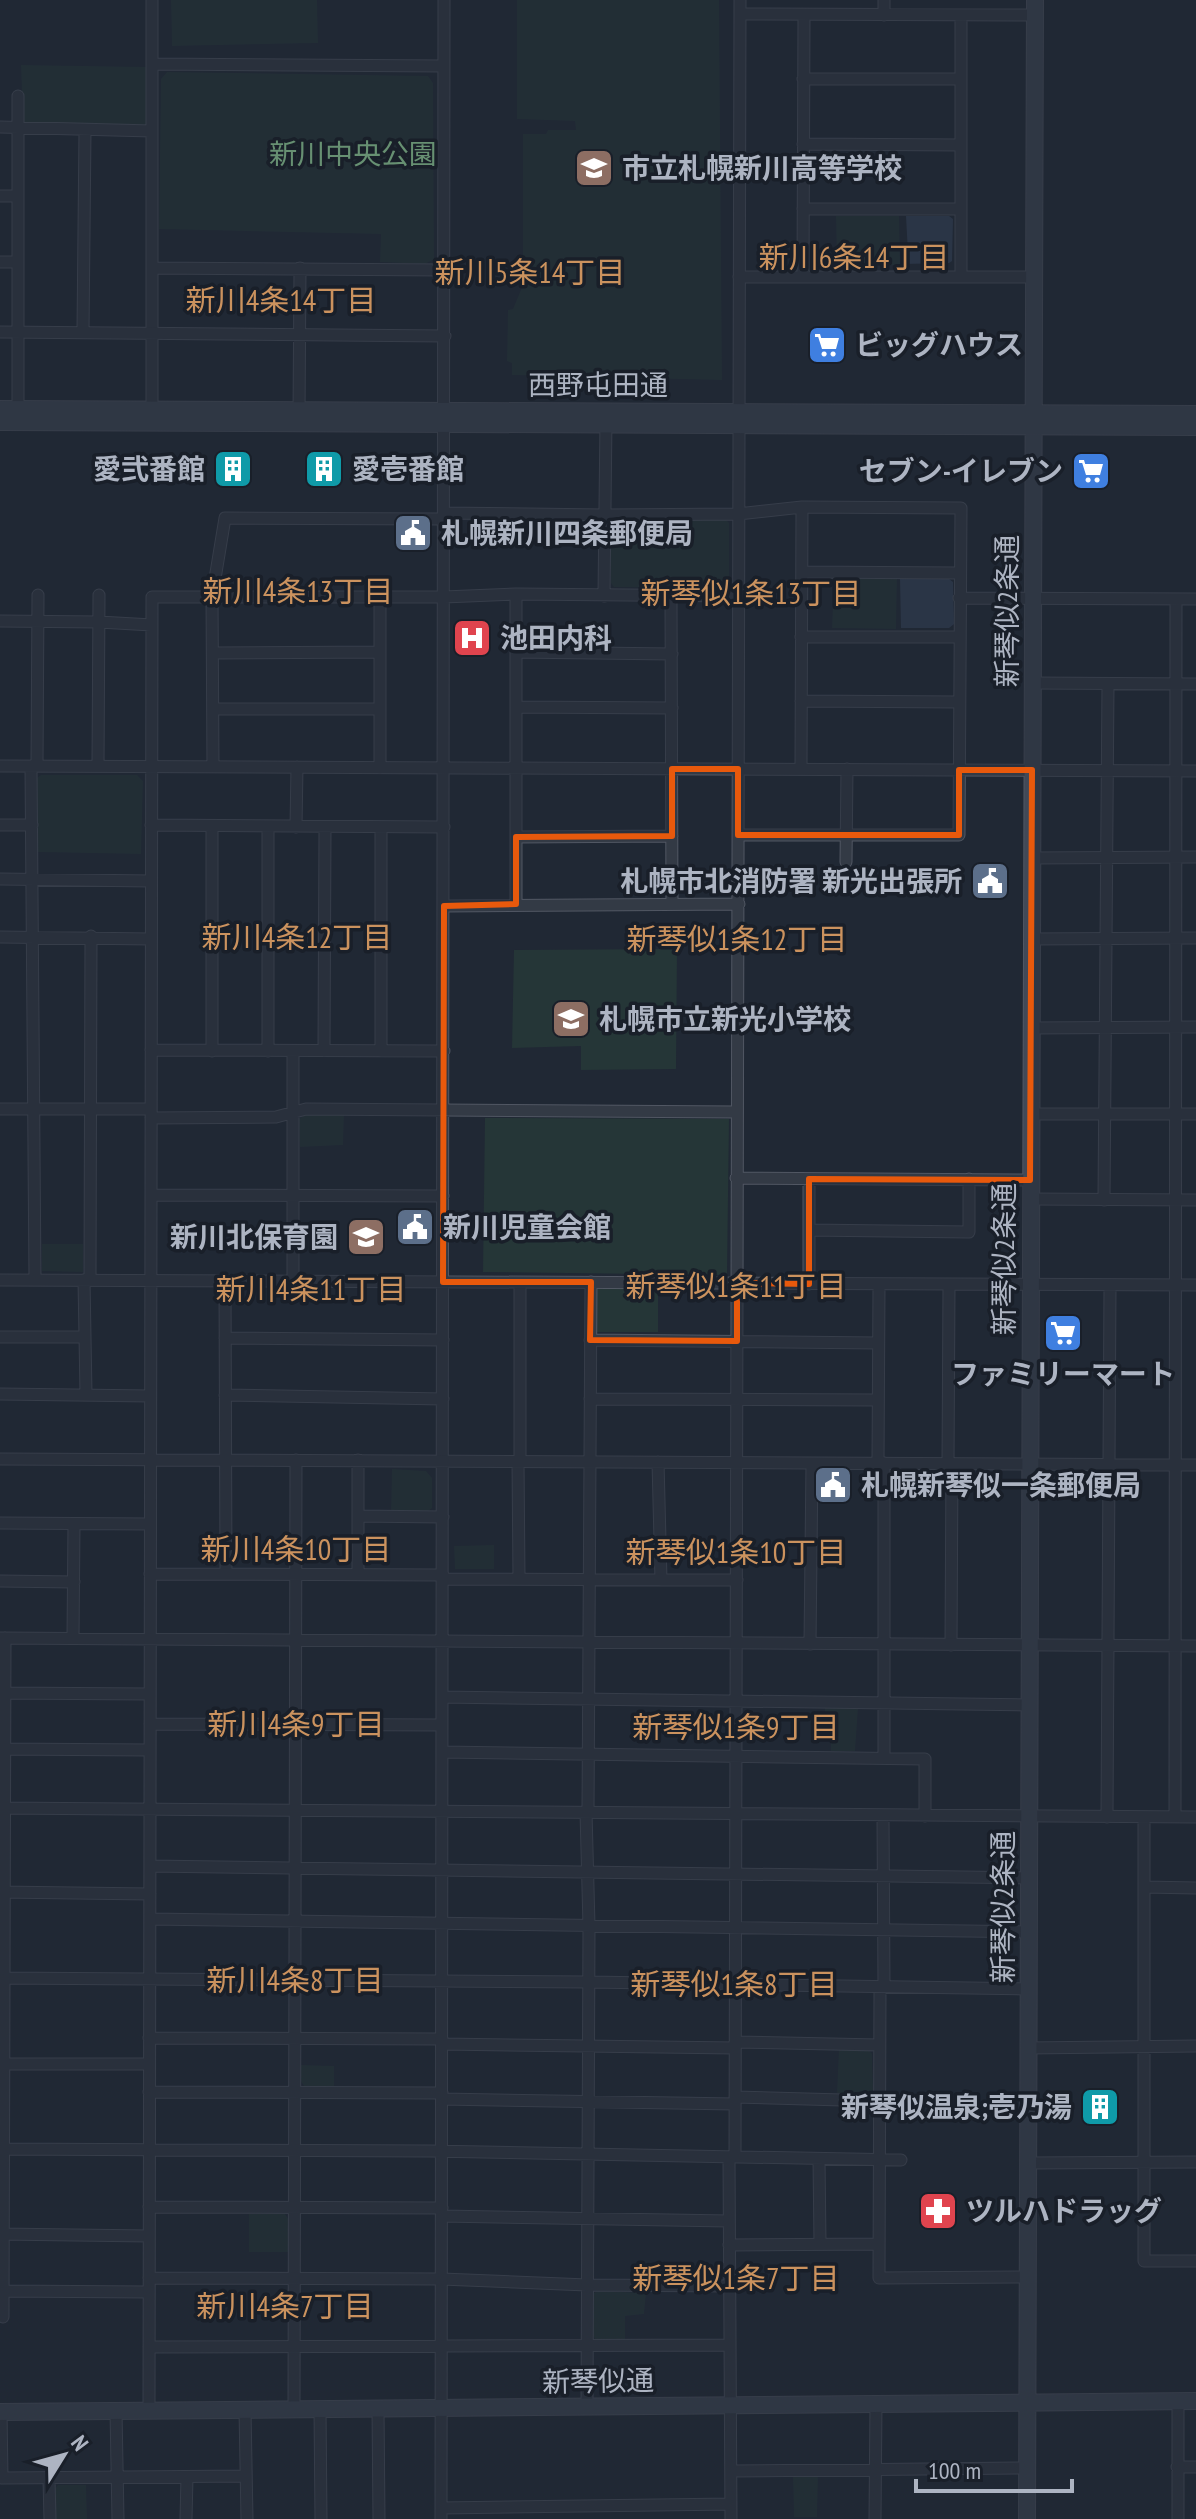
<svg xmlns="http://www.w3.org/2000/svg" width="1196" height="2519" font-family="'PT Sans Narrow','Noto Sans JP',sans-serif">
  <rect width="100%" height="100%" fill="#202834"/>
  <path fill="#253637" d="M171,0H317L318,43L172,46Z
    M517,0H719L722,380L512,375V363L507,361L508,310L513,309L523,285V134H546L548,130H576L575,121L517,119Z
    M21,65L148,67V126L23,125Z
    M167,72L428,76L433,83L434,259L425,264L380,262L381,234L159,229L161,79Z
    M836,216H899L900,265L837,266Z
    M614,519H725L729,523V585L725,588L614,587L611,583L610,522Z
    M834,577H897L896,629L832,628Z
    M41,775H137L143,781L141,854L38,852L37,778Z
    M677,949L676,1069L581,1070V1046L512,1048L514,950Z
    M308,1113L344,1114L343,1145L300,1147L299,1119Z
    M485,1118L729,1119L727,1275L483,1272Z
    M42,1244H83V1272L42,1271Z
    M596,1287H658V1332H596Z
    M392,1469L426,1471L432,1478V1508L428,1511L391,1512Z
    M494,1545V1569H455L454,1546Z
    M825,1708H858L855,1751H831V1730L825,1729Z
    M839,2048L868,2049L872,2054L873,2090L868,2096L837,2093Z
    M301,2065L334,2066V2086H304L301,2081Z
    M249,2214H285L288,2219V2252H249Z
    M597,2291L646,2293L644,2314L625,2316V2339L596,2340L592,2335L593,2294Z
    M793,2475H818L817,2517H794Z
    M58,2485H86L87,2519H56L55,2489Z"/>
  <path fill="#36455c" d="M906,216H949L953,219L952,261L949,263L902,264L901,252L908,253Z
    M900,578L949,579L953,582L954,624L949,628H901Z"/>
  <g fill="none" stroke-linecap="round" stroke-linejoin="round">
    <g stroke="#515763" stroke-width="13">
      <path id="street" d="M740,14L1035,15
        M884,15V0
        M152,64L444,66
        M803,79H961
        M0,127L152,131
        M803,144L961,145
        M0,196H18
        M803,209H961
        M0,262H18
        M152,268L445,270
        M739,277H1034
        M803,277L804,15
        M961,277V15
        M0,332L445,336
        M83,332L85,130
        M18,415V96
        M152,415V0
        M299,415L300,268
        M444,513L605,515L738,514L802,507L961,508L959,835H738
        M803,572L959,573
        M604,596L606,420
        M671,596L672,904
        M380,597V768
        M959,598L1196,599
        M0,621L99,622L152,625
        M801,637H959
        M516,652L672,654
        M213,653L380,652
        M1032,683L1196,684
        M801,701L959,702
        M516,707L672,708
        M213,709H380
        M0,766L1196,771
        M31,766L35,1280
        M37,766L38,595
        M98,766L99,595
        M213,767L212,597L225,518L445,519
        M801,769L802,507
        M0,825H32
        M151,825L444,827
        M212,826V1051
        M296,827L297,767
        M381,828V1051
        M516,837L672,836
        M1032,858L1196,857
        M846,862L847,769
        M0,879L151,881
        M516,904V594
        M444,906L739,904
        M0,937L151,939
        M1031,939L1196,938
        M1031,1028L1196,1027
        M151,1050L444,1051
        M268,1051V826
        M324,1051L325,827
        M0,1109H151
        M1031,1114H1196
        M151,1118L276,1117L306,1109L737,1112
        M736,1178L1030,1180
        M151,1195L443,1196
        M1031,1199L1196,1200
        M1104,1200L1108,685
        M809,1230L969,1232V1179
        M0,1280L1196,1285
        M84,1280L86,1394
        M90,1280L91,936
        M225,1280L226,1573
        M293,1280V1051
        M520,1283V1461
        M809,1284V1179
        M0,1337H85
        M225,1338L443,1340
        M590,1340L878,1343
        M0,1394L150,1396
        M225,1395L443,1399
        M590,1399L878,1400
        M0,1459L1196,1465
        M518,1461L519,1578
        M658,1462L661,1580
        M878,1463L879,1285
        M884,1463V1758
        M948,1464L949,1285
        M358,1516L443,1517
        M0,1523L150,1524
        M150,1574L443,1575
        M358,1574V1460
        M443,1579L737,1580
        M0,1581L74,1582
        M0,1638L1196,1646
        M73,1638L74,1524
        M810,1644L812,1463
        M951,1645L952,1464
        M1,1693L150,1694
        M442,1697L1029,1705
        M150,1724L442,1725
        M0,1749L150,1750
        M442,1752L925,1759V1816
        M0,1808L1196,1817
        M586,1812L589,1926L587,2407
        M588,1812L591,1282
        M883,1815L884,1988
        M1107,1817L1110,1286
        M1144,1817V2261H1196
        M1175,1817L1176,599
        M150,1866L1029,1878
        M1145,1887L1196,1888
        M0,1892L150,1894
        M150,1919L1029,1932
        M0,1978L589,1982L1028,1989
        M880,1988L879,2278L1028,2277
        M149,2038L442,2039
        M735,2042L878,2045
        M442,2044L735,2048
        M1028,2048L1196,2046
        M0,2064H149
        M149,2092L442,2093
        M735,2097L878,2101
        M442,2099L735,2104
        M0,2149L430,2151L901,2160
        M729,2157L731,2519
        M735,2157L740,0
        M819,2159L820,2243
        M1028,2163L1196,2162
        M149,2207L442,2208
        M442,2216L729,2221
        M0,2234L149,2236
        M729,2245L879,2244
        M149,2278L442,2279L587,2285L729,2286
        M1,2291L149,2292
        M3,2317L5,1638
        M149,2347L729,2345
        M294,2409L296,1460
        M320,2409L321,2519
        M378,2409L379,2519
        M245,2410L247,2519
        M116,2411L118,2519
        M149,2411L152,597H444L516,594L737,596
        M1,2412L2,2478L246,2476
        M1177,2467H1196
        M731,2471L1027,2468
        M49,2479L50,2519
        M441,2508L731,2504
        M186,2519L187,2477
        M441,2519L444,0
        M875,2519L876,2404
        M1178,2519V2401"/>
    </g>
    <g stroke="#515763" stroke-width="18">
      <path id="secondary" d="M0,409L1196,414
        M0,422L1196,427
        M0,2412L1196,2401
        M1027,2519L1035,0"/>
    </g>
    <use href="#street" stroke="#333a45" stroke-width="11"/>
    <use href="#secondary" stroke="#414957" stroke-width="16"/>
  </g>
  <path d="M0 0H1196V2519H0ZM672,769H738V835H959V770H1032L1030,1180L809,1179V1284L737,1283V1341L590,1340L591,1282H443L444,906L516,904V837L672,836Z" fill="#202834" fill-opacity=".55" fill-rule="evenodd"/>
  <path fill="none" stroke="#e8590c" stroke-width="6" stroke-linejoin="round" d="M672,769H738V835H959V770H1032L1030,1180L809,1179V1284L737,1283V1341L590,1340L591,1282H443L444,906L516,904V837L672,836Z"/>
  <defs>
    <g id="school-square" transform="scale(2)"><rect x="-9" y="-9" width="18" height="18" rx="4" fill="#8d6e63" stroke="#191f29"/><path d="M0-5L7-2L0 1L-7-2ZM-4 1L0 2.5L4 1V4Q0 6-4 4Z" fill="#fff"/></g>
    <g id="supermarket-square" transform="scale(2)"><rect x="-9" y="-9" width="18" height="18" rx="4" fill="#3f7fe0" stroke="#191f29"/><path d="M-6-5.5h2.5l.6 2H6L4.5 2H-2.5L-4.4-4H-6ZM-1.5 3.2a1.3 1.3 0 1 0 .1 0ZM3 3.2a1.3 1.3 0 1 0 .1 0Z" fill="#fff"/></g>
    <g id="building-square" transform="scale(2)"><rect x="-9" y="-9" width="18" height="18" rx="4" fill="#0f9aa8" stroke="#191f29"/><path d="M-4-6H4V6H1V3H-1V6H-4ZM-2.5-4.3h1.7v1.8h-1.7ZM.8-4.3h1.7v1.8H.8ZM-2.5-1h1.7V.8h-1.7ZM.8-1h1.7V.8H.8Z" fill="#fff"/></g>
    <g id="civic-square" transform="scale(2)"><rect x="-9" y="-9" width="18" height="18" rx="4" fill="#5c6f8a" stroke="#191f29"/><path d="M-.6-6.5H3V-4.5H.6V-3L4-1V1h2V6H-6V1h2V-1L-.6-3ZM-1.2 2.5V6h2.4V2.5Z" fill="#fff"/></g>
    <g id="hospital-square" transform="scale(2)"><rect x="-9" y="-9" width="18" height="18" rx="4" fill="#e0444e" stroke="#191f29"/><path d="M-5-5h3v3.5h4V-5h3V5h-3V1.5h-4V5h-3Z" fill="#fff"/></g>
    <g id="pharmacy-square" transform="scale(2)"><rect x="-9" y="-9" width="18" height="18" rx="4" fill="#e0444e" stroke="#191f29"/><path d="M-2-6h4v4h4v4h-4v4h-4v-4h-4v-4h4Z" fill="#fff"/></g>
  </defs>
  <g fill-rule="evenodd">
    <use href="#school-square" x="594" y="168"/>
    <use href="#supermarket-square" x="827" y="345"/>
    <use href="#building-square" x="233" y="469"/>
    <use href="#building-square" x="324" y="469"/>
    <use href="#supermarket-square" x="1091" y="471"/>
    <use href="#civic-square" x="413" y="533"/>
    <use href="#hospital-square" x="472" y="638"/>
    <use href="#civic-square" x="990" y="881"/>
    <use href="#school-square" x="571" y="1019"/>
    <use href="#civic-square" x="415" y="1227"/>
    <use href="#school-square" x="366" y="1237"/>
    <use href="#supermarket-square" x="1063" y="1333"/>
    <use href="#civic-square" x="833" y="1485"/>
    <use href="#building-square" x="1100" y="2107"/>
    <use href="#pharmacy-square" x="938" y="2211"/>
  </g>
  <g text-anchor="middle" stroke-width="7" stroke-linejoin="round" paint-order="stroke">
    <g font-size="28" fill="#679072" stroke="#191f29">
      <text x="353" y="164">新川中央公園</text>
    </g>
    <g font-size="28" font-weight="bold" fill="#adb4c2" stroke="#191f29" text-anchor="start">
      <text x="622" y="178">市立札幌新川高等学校</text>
      <text x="855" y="355">ビッグハウス</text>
      <text x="205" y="479" text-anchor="end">愛弐番館</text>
      <text x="352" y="479">愛壱番館</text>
      <text x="1063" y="481" text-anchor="end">セブン-イレブン</text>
      <text x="441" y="543">札幌新川四条郵便局</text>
      <text x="500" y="648">池田内科</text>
      <text x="962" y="891" text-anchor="end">札幌市北消防署 新光出張所</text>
      <text x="599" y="1029">札幌市立新光小学校</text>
      <text x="443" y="1237">新川児童会館</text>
      <text x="338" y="1247" text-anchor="end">新川北保育園</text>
      <text x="1063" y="1384" text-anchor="middle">ファミリーマート</text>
      <text x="861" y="1495">札幌新琴似一条郵便局</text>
      <text x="1072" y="2117" text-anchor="end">新琴似温泉;壱乃湯</text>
      <text x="966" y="2221">ツルハドラッグ</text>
    </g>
    <g font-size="28" fill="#adb4c2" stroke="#191f29">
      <text x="598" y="395">西野屯田通</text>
      <text transform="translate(1007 611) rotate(-90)" y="10">新琴似2条通</text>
      <text transform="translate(1004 1259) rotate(-90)" y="10">新琴似2条通</text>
      <text transform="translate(1003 1907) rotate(-90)" y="10">新琴似2条通</text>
      <text transform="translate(598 2381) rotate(-1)" y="10">新琴似通</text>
    </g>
    <g font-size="30" fill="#cb925e" stroke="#191f29">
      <text x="854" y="268">新川6条14丁目</text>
      <text x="530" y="283">新川5条14丁目</text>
      <text x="281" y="311">新川4条14丁目</text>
      <text x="298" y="602">新川4条13丁目</text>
      <text x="751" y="604">新琴似1条13丁目</text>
      <text x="297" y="948">新川4条12丁目</text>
      <text x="737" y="950">新琴似1条12丁目</text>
      <text x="736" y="1297">新琴似1条11丁目</text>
      <text x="311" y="1300">新川4条11丁目</text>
      <text x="296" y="1560">新川4条10丁目</text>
      <text x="736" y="1563">新琴似1条10丁目</text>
      <text x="296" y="1735">新川4条9丁目</text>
      <text x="736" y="1738">新琴似1条9丁目</text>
      <text x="295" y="1991">新川4条8丁目</text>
      <text x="734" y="1995">新琴似1条8丁目</text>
      <text x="736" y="2289">新琴似1条7丁目</text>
      <text x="285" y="2317">新川4条7丁目</text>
    </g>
  </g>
  <g transform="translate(64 2455) rotate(53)" stroke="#191f29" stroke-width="6" paint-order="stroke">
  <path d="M0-6L14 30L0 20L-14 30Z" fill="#adb4c2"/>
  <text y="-12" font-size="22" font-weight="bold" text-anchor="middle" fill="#adb4c2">N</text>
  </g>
  <path d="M916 2479v12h156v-12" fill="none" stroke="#adb4c2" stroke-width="4"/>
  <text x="928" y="2479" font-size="24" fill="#adb4c2" stroke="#191f29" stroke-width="6" paint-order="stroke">100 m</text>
</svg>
